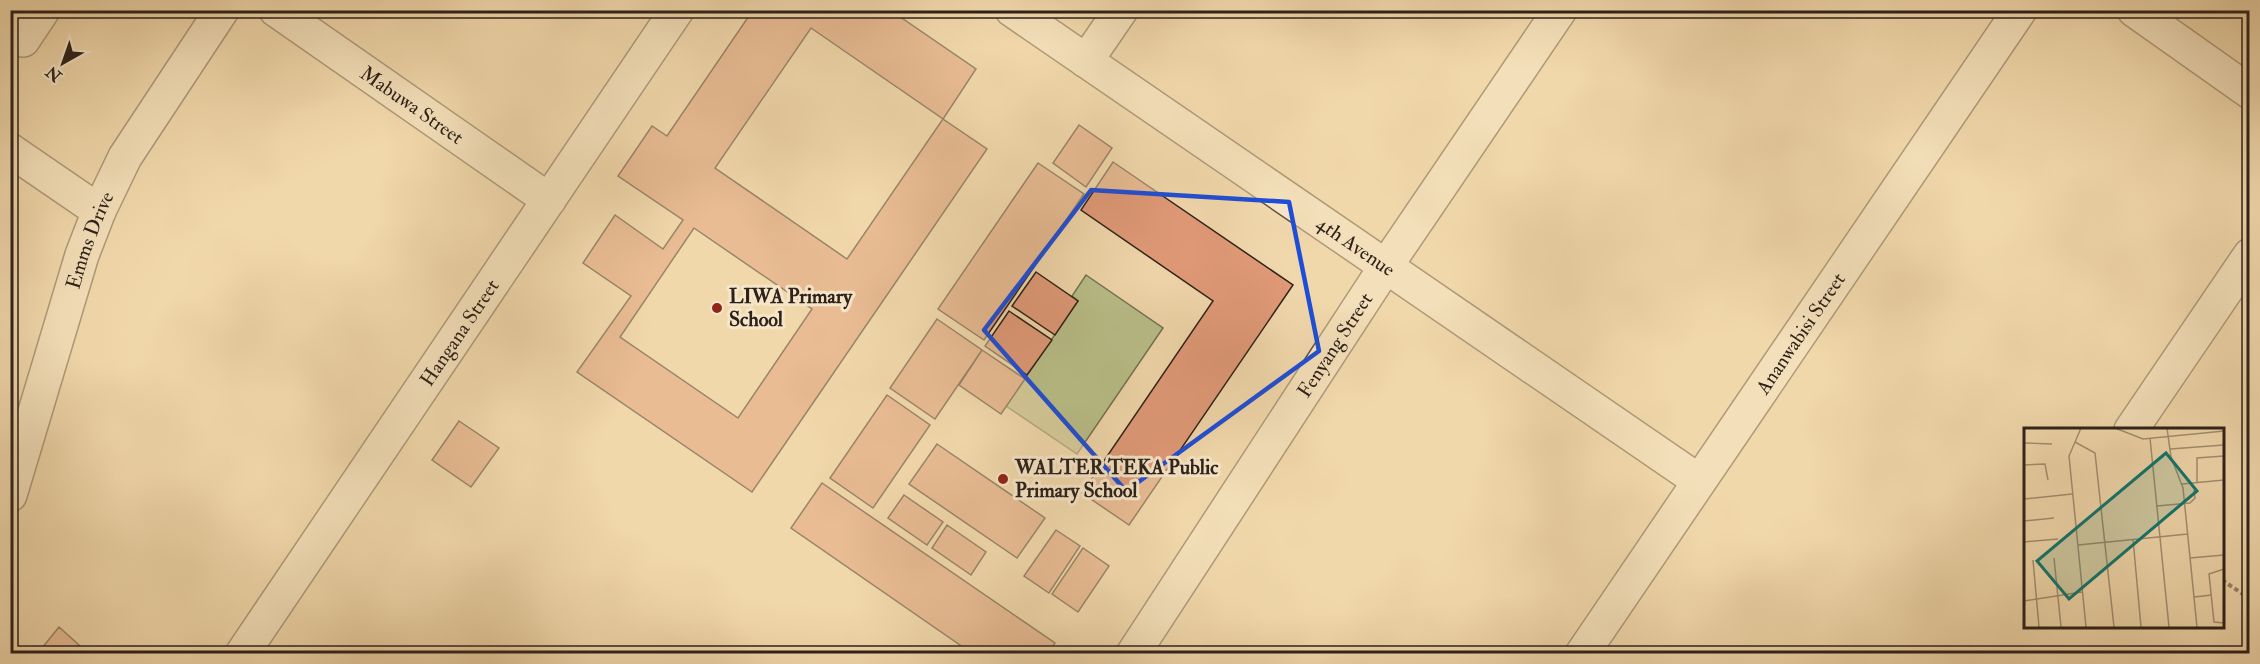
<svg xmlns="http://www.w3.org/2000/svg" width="2260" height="664" font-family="'IM FELL Double Pica',serif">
  <rect width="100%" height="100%" fill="#f1d8ac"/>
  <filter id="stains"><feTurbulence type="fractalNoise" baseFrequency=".00333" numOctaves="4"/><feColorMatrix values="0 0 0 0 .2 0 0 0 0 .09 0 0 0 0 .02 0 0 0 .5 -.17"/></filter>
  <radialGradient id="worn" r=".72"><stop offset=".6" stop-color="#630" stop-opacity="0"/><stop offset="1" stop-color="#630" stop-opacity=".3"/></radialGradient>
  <path fill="#b9bf89" stroke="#737052" stroke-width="1.5" d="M1086,275L1163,328L1077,454L1006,406L1078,301L1072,296Z"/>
  <path fill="#e19a78" stroke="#2d211a" stroke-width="1.5" fill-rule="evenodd" d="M753,10H890L976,69L943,119L987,149L752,492L577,372L631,296L583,263L615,215L663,249L683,220L618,176L652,126L667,136ZM811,28L943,119L847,259L715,168ZM694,228L812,309L738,418L620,337Z
    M1079,125L1112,148L1086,187L1053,163Z
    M1113,162L1293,285L1129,525L1082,493L1213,301L1081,210Z
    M1038,163L1084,194L984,340L938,309Z
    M1036,272L1078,301L1055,335L1012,306Z
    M1009,311L1052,340L1027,375L985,346Z
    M937,319L982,350L935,419L890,388Z
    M982,350L1025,379L1001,414L959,385Z
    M887,395L930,425L873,508L830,478Z
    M459,421L499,448L471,487L432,460Z
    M937,444L1045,518L1017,558L909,484Z
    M822,483L1055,643L1048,654H973L791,528Z
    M904,495L943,522L927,545L888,518Z
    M947,525L986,552L971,575L932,548Z
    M1056,530L1080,546L1049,593L1024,576Z
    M1083,548L1109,566L1078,612L1052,594Z
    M59,627L89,654H37Z"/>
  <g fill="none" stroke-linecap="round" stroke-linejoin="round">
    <g stroke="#5e4f3e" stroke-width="36">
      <g id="minor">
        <path id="s1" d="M276,10L549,200"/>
        <path id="s2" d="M1012,10L1699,481"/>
        <path d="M2134,10L2250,92"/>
        <path d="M23,40L43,10"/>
        <path d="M1086,61L1121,10"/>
        <path d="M10,150L99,211"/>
        <path d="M2131,430L2250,255"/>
        <path id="s3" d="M10,495L82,255L99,211L125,157L222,10"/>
        <path id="s4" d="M242,654L677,10"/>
        <path id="s5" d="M1133,654L1386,266L1560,10"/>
        <path id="s6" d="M1582,654L2020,10"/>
      </g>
    </g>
    <path stroke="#2d211a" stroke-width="4" stroke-dasharray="4.5 3" stroke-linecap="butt" d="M2222,580L2250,599"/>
    <use href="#minor" stroke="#f6e6c9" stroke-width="33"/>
  </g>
  <path d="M0 0H2260V664H0ZM1091,190L1289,202L1319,351L1126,491L984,330Z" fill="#f1d8ac" fill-opacity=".55" fill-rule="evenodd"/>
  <path fill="none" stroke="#1d4ed8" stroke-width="4.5" stroke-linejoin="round" d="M1091,190L1289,202L1319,351L1126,491L984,330Z"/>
  <g fill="#8f2418" stroke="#f6e6c9" stroke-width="2">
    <circle cx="717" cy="308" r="6"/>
    <circle cx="1003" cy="479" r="6"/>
  </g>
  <g text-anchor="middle" stroke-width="6" stroke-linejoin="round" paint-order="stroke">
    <g font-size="20" fill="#2d211a" stroke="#f6e6c9">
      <text dy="7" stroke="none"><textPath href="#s1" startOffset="166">Mabuwa Street</textPath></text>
      <text dy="7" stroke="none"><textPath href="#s3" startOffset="267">Emms Drive</textPath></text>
      <text dy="7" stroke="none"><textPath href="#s2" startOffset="417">4th Avenue</textPath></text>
      <text dy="7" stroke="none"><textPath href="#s4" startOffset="388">Hangana Street</textPath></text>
      <text dy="7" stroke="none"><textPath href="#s6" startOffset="388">Ananwabisi Street</textPath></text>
      <text dy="7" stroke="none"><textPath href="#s5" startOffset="369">Fenyang Street</textPath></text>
    </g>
    <g font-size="20" font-weight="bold" fill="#2d211a" stroke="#f6e6c9" text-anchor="start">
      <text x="729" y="303">LIWA Primary<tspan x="729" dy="23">School</tspan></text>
      <text x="1015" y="474">WALTER TEKA Public<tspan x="1015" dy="23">Primary School</tspan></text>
    </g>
  </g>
  <g transform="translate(2024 428)">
    <rect width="200" height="200" fill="#f1d8ac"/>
    <path fill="none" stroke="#a38f72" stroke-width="1.5" d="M57,0L45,28L62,199M91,0L119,11L200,3M143,0L147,29L159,60L173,199M126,10L145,199M51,14L71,25L90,199M0,15L28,16M146,21L200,17M0,37L21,36L24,52M173,54V30L200,28M158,56L200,52M0,71L48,66M133,78L166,75L171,70L170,62M0,93L30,90M109,111L117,199M0,114L34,111M54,117L164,106M30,130L37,199M166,130L200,127M9,132L15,199M200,141L185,146L190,194L200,195M170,169L188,167M0,173L58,164"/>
    <path fill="#0f766e" fill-opacity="0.15" stroke="#0f766e" stroke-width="3" d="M142,25L173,63L45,171L13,133Z"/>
    <rect width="200" height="200" fill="none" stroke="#2d211a" stroke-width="3"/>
  </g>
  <rect width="2260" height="664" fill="none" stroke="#f1d8ac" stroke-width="36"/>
  <rect x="12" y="12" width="2236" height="640" fill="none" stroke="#2d211a" stroke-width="3"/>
  <rect x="18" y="18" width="2224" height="628" fill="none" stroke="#2d211a" stroke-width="1.5"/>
  <g transform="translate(63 63) rotate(220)" stroke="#f6e6c9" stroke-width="4.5" paint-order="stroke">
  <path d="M0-4.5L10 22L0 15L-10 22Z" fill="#2d211a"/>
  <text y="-9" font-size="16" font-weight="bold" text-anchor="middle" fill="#2d211a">N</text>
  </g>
  <rect width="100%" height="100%" filter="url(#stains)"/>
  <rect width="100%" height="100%" fill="url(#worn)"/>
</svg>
